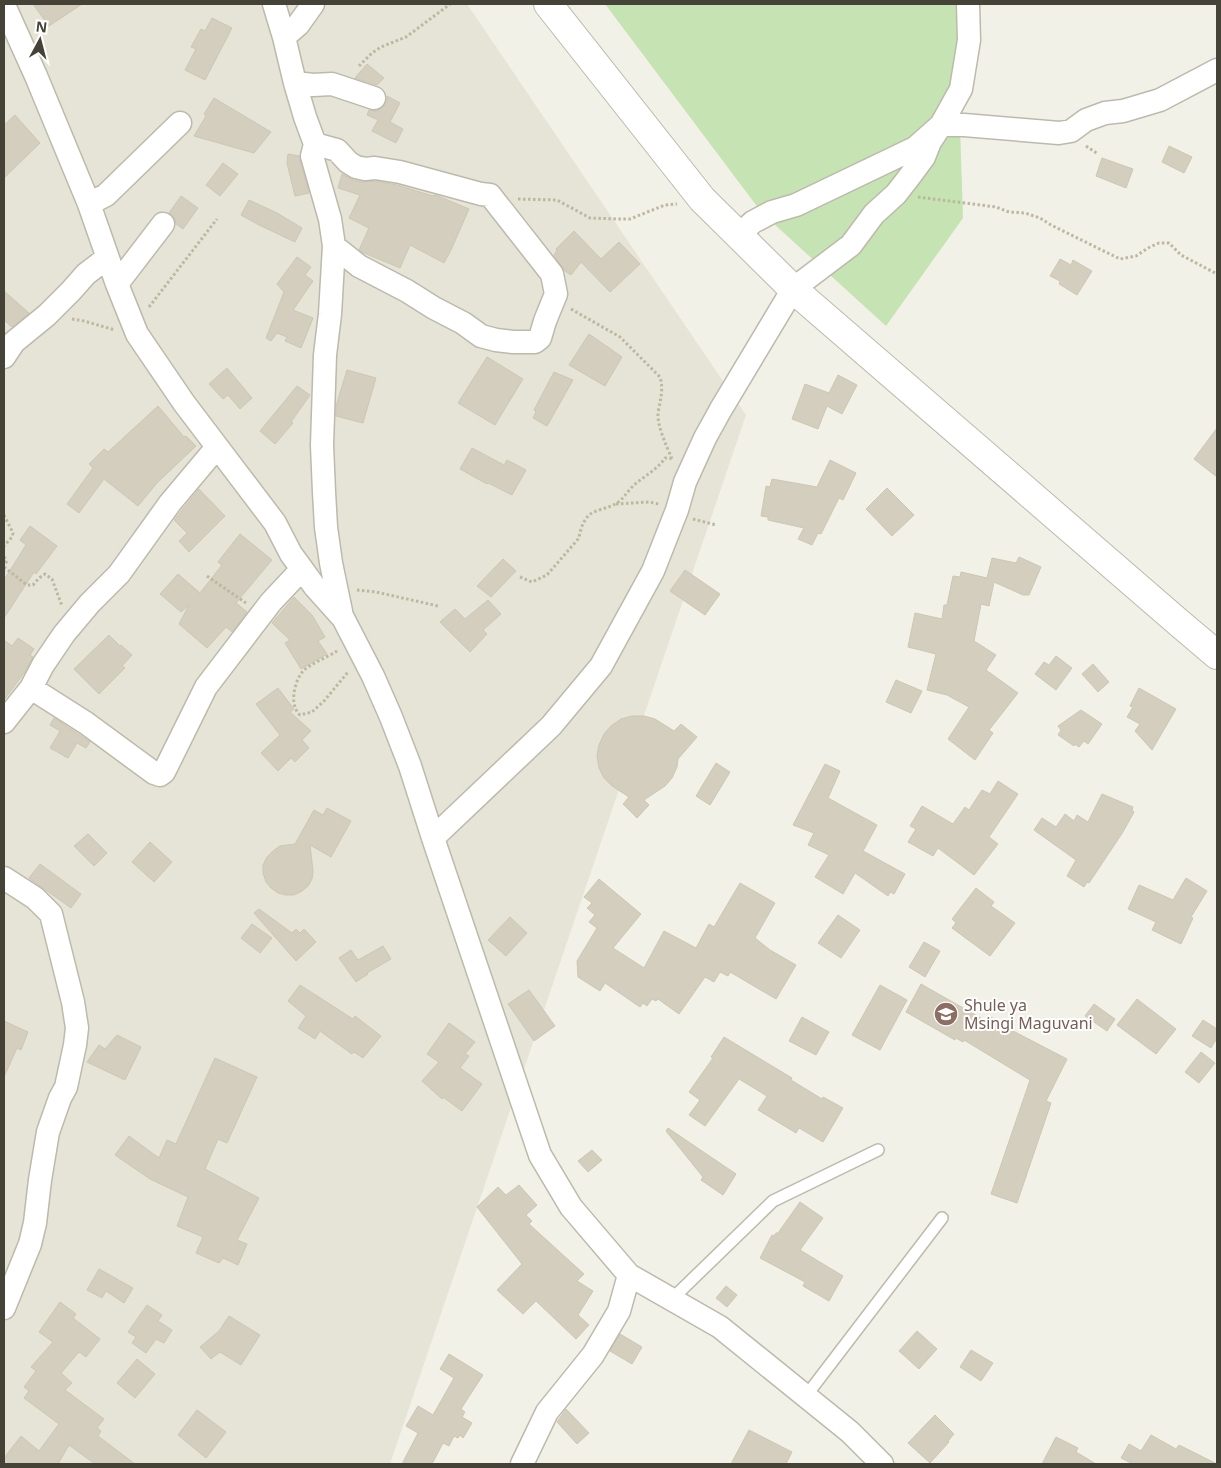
<svg xmlns="http://www.w3.org/2000/svg" width="1221" height="1468" font-family="'Noto Sans',sans-serif">
  <rect width="100%" height="100%" fill="#f2f1e7"/>
  <path fill="#e6e4d6" d="M4,4H467L746,415L390,1464H4Z"/>
  <path fill="#c5e3b3" d="M605,4H956L963,218L886,326L762,213Z"/>
  <path fill="#d3cebe" stroke="#cdc7b1" d="M33,4H82L49,26Z
    M212,18L232,28L205,80L185,70L196,49L191,47L201,29L205,31Z
    M367,64L384,78L377,85L355,78Z
    M387,96L400,103L390,122L403,129L396,143L372,131L378,120L367,115L369,110L377,111L383,107L387,102Z
    M214,98L271,132L254,153L194,136L206,116L204,114Z
    M15,115L40,143L4,178V125Z
    M1169,146L1192,157L1184,173L1162,162Z
    M288,154L299,156L309,193L295,196L287,163Z
    M1102,158L1133,169L1126,188L1096,176Z
    M223,163L238,174L220,196L206,185Z
    M342,174L353,180L362,182L375,181L397,185L433,196L434,195L438,196L469,209L451,250L444,263L410,245L400,268L364,253L359,250L369,228L349,218L360,195L338,188Z
    M181,196L198,208L183,229L176,224L175,219L169,213Z
    M249,200L277,213L302,228L295,242L259,225L241,215Z
    M574,231L601,259L619,242L640,264L610,292L581,262L571,275L565,271L554,255L557,250L556,249Z
    M297,257L311,267L305,275L313,281L293,310L313,318L301,348L285,341L287,337L277,333L271,341L266,338L284,292L277,284Z
    M1060,259L1071,265L1073,260L1092,271L1077,295L1059,284L1060,281L1050,276Z
    M4,291L29,313L12,327L4,320Z
    M589,334L622,357L605,386L569,365Z
    M487,357L523,379L495,425L458,403Z
    M227,368L252,398L240,409L228,395L223,399L209,384Z
    M347,370L376,378L363,423L336,416V406Z
    M554,372L573,380L547,426L533,418L536,412L534,410Z
    M838,375L857,385L842,414L827,406L818,429L792,419L805,384L829,393Z
    M297,386L310,395L291,422L293,423L275,444L260,431Z
    M158,406L184,437L186,436L196,446L157,483L138,506L104,479L79,513L67,504L93,468L89,464L104,449L108,452Z
    M1217,428V477L1194,459Z
    M472,448L504,465L507,460L526,470L512,495L488,483L487,484L460,469Z
    M830,460L856,473L843,500L839,498L821,534L818,533L812,545L798,539L804,528L768,520V517L761,516L766,486L770,487L772,479L817,487Z
    M887,488L914,515L892,536L866,509Z
    M199,489L225,516L189,552L179,541L187,533L174,520Z
    M30,526L57,546L36,574L34,572L4,618V580L26,545L20,540Z
    M240,534L272,560L236,603L247,612L232,632L226,627L207,648L179,624L189,605L181,612L160,594L178,574L200,593L222,565L218,562Z
    M1019,557L1041,567L1029,595H1023L994,582L989,606L981,604L974,641L996,655L986,670L1018,693L989,730L993,733L975,760L948,739L969,707L947,695L927,690L936,654L908,647L915,613L942,619L944,605H947L953,576L960,577L961,572L987,578L992,558L1016,563Z
    M503,559L516,571L491,597L477,586Z
    M685,570L720,594L705,615L670,591Z
    M294,597L312,615L325,637L318,641L327,654L301,669L285,643L290,640L272,623Z
    M488,600L501,614L483,630L487,634L470,652L440,622L455,609L465,619Z
    M109,635L120,646L121,645L132,655L122,666L125,668L99,694L74,669Z
    M18,638L34,649L30,655L33,657L24,673L4,700V640L12,646Z
    M1056,656L1072,668L1056,690L1035,674L1044,662L1049,665Z
    M1093,664L1109,682L1098,692L1082,674Z
    M896,680L922,691L911,713L886,702Z
    M278,688L294,709L290,712L311,731L302,740L309,748L295,762L291,758L278,771L261,753L280,735L256,704Z
    M1139,688L1176,709L1152,750L1135,731L1140,724L1127,717L1133,707L1130,706Z
    M1081,710L1102,724L1088,744L1084,741L1079,747L1075,744L1074,746L1058,735L1061,730L1058,726Z
    M632,716H644L655,719L674,731L681,724L697,737L678,759L677,767L672,778L665,786L644,800L649,805L637,818L623,804L629,797L612,786L604,778L599,768L597,756L599,745L604,734L611,726L621,719Z
    M54,718L90,742L86,748L77,743L68,758L50,748L60,731L50,725Z
    M716,763L730,772L710,805L696,796Z
    M825,764L840,771L828,798L877,825L863,851L905,874L894,894L890,892L888,896L855,873L843,894L815,877L829,855L808,845L814,833L793,825Z
    M998,781L1018,794L989,837L998,844L974,875L938,848L933,856L908,842L916,829L910,826L922,806L953,824L965,807L969,810L982,790L990,794Z
    M1102,794L1133,807L1132,810L1134,812L1123,832L1089,883L1087,882L1084,887L1067,876L1076,860L1034,830L1042,818L1056,827L1065,814L1074,821L1077,815L1088,822Z
    M327,808L351,821L331,857L310,845L313,871L312,879L308,886L302,891L294,895H286L278,893L271,888L266,882L263,873V865L267,857L273,851L280,846L295,844L314,810L323,815Z
    M88,834L107,853L94,866L74,846Z
    M150,842L172,862L154,882L132,862Z
    M40,864L81,894L71,908L29,878Z
    M1186,878L1207,891L1191,917L1193,918L1181,944L1152,930L1156,922L1128,909L1139,885L1173,900Z
    M599,879L641,914L613,948L644,968L664,931L696,948L709,924L714,927L740,883L775,903L755,938L770,950L796,965L776,999L730,972L728,976L720,972L714,982L705,977L679,1014L658,999L656,1001L652,999L647,1006L643,1003L640,1007L605,983L600,991L578,977L577,961L597,928L589,922L595,915L587,908L592,903L584,897Z
    M976,888L994,902L991,906L1015,923L990,956L952,928L956,923L952,919Z
    M259,909L292,933L296,929L300,933L304,929L316,942L296,961L254,913Z
    M838,915L860,930L841,958L818,943Z
    M510,917L527,933L506,956L488,940Z
    M252,924L272,938L260,953L241,938Z
    M924,942L940,951L925,977L909,967Z
    M383,946L391,959L367,973L368,974L356,982L339,958L351,950L358,960Z
    M921,984L986,1021L988,1018L990,1019L991,1017L1015,1032L1067,1059L1046,1101L1051,1103L1017,1203L991,1194L1030,1080L964,1040L963,1042L956,1038L955,1040L906,1012Z
    M300,985L353,1019L355,1016L381,1036L363,1058L354,1052L352,1054L320,1031L315,1039L298,1028L306,1016L288,1001Z
    M880,985L907,1000L880,1050L852,1035Z
    M529,990L555,1026L534,1041L508,1004Z
    M1137,999L1176,1029L1156,1054L1117,1025Z
    M1094,1004L1115,1019L1107,1031L1085,1016Z
    M802,1017L829,1032L816,1055L789,1041Z
    M1203,1020L1217,1029V1038L1211,1048L1192,1036Z
    M4,1021L28,1032L21,1050L17,1048L4,1077Z
    M449,1023L475,1042L465,1054L469,1056L460,1068L482,1084L462,1111L443,1097L442,1099L422,1081L439,1062L427,1054Z
    M117,1035L141,1047L125,1080L87,1062L99,1045L105,1049Z
    M724,1037L792,1078L791,1080L822,1099L823,1097L843,1108L823,1142L799,1128L796,1133L758,1110L767,1096L739,1079L705,1126L689,1115L700,1100L689,1092L713,1058L711,1057Z
    M1201,1052L1215,1063L1199,1083L1185,1072Z
    M215,1058L257,1077L227,1143L218,1139L205,1169L259,1198L237,1240L247,1244L238,1265L223,1258L219,1263L196,1253L203,1237L177,1226L188,1197L150,1179L115,1155L129,1136L159,1158L167,1140L176,1144Z
    M668,1128L736,1174L723,1195L701,1180L703,1177L666,1131Z
    M592,1150L602,1160L588,1172L578,1161Z
    M519,1185L537,1205L526,1215L532,1221L529,1224L584,1274L577,1281L593,1291L578,1315L589,1325L576,1339L536,1301L523,1314L497,1290L522,1264L477,1207L498,1187L506,1195Z
    M800,1202L823,1218L800,1250L843,1276L829,1301L803,1286L805,1282L760,1258L772,1235L774,1236L776,1233H778Z
    M99,1269L133,1288L124,1303L106,1291L102,1298L87,1290Z
    M726,1286L737,1295L727,1307L716,1298Z
    M60,1302L76,1314L73,1318L100,1339L86,1357L79,1352L61,1373L72,1383L65,1390L104,1419L97,1428L101,1431L98,1436L135,1464H95L69,1445L58,1464H4V1458L21,1436L39,1451L59,1424L24,1398L29,1391L24,1387L36,1371L31,1367L53,1342L39,1332Z
    M147,1305L162,1315L158,1321L172,1330L164,1343L156,1339L146,1353L132,1343L136,1337L128,1332Z
    M229,1316L260,1335L241,1365L220,1352L211,1359L200,1347L219,1331Z
    M917,1331L937,1349L919,1369L899,1351Z
    M620,1334L642,1347L632,1364L610,1351Z
    M971,1350L993,1363L981,1381L960,1367Z
    M449,1354L483,1375L461,1409L465,1412L462,1417L472,1423L463,1438L460,1435L458,1438L454,1436L449,1446L443,1443L432,1464H402L418,1433L406,1426L418,1406L433,1415L454,1378L440,1369Z
    M137,1359L155,1374L135,1398L117,1383Z
    M566,1409L589,1433L577,1444L557,1422Z
    M197,1410L226,1432L206,1458L178,1435Z
    M935,1415L954,1434L948,1441L949,1442L930,1463L908,1443Z
    M749,1430L792,1452L786,1464H731Z
    M1151,1435L1176,1449L1179,1445L1217,1464H1133L1121,1458L1129,1444L1141,1451Z
    M1056,1437L1078,1448L1076,1452L1096,1464H1042Z"/>
  <g fill="none" stroke-linecap="round" stroke-linejoin="round">
    <g stroke="#bdbaab" stroke-width="14">
      <path id="service" d="M672,1299L773,1201L878,1150
        M806,1396L942,1218"/>
    </g>
    <g stroke="#bdbaab" stroke-width="25">
      <path id="minor" d="M274,4L284,37L295,83L305,117L315,144L312,156L330,219L334,246L330,314L325,355L322,445L324,492L326,527L331,563L342,616L373,676L391,717L410,766L433,838L540,1155L571,1207L629,1275L720,1327L850,1432L882,1464
        M4,5L36,76L89,204L117,284L137,334L184,403L275,523L291,554L302,569L315,587L341,616
        M284,37L298,25L313,4
        M295,83L313,85L332,84L374,98
        M315,144L337,150L348,162L356,167L365,169L375,168L400,172L481,194L490,195L552,274L556,294L545,321L540,338L535,342H513L496,340L481,336L463,323L434,308L407,291L359,266L334,246
        M89,204L106,195L180,123
        M739,235L753,222L772,212L796,205L915,148L941,125L961,89L969,40L968,4
        M117,284L163,224
        M4,357L14,342L47,315L71,291L86,274L107,258
        M31,688L86,723L154,773L160,775L164,772L206,687L271,602L302,569
        M4,722L31,688L43,665L64,634L90,603L119,574L170,503L217,447
        M433,838L551,726L601,666L653,571L677,510L685,482L705,438L721,409L793,289L851,245L874,214L896,194L910,176L924,157L930,142L941,125H964L1059,133L1071,131L1086,120L1105,113L1123,111L1160,100L1217,70
        M4,878L35,898L51,914L73,1002L77,1028L75,1045L66,1087L60,1098L48,1132L40,1180L35,1223L30,1244L4,1308
        M522,1464L547,1412L593,1355L619,1311L629,1275"/>
    </g>
    <g stroke="#bdbaab" stroke-width="30">
      <path id="tertiary" d="M548,4L702,199L793,289L1178,622L1217,655"/>
    </g>
    <path stroke="#bdb89d" stroke-width="3" stroke-dasharray="2.5 2.5" stroke-linecap="butt" d="M359,66L372,53L381,47L406,37L450,4
      M1086,146L1098,154
      M918,197L996,207L1009,212L1025,213L1040,218L1051,225L1120,259L1136,256L1148,248L1159,243H1169L1181,255L1217,274
      M518,199L557,200L590,218L617,219H630L665,205L677,204
      M149,307L217,219
      M571,309L620,337L660,377C664,390 660,400 658,413C657,426 667,447 672,459
      M72,319L84,321L115,330
      M616,504L649,502L659,504
      M4,515L13,533L12,537L4,546
      M693,519L716,525
      M4,557L7,561L4,565
      M4,567L27,585H33L39,578L45,574L52,579L62,606
      M207,576L246,603
      M520,577L532,582L547,575L579,538C580,530 583,522 588,516C595,509 608,509 617,503C623,499 627,492 633,486C644,476 657,470 665,458H670L673,461
      M357,590L376,592L438,606
      M337,651C328,657 310,664 303,671C294,682 289,705 300,715L312,712L324,701L348,672"/>
    <use href="#service" stroke="#fff" stroke-width="11"/>
    <use href="#minor" stroke="#fff" stroke-width="22"/>
    <use href="#tertiary" stroke="#fff" stroke-width="28"/>
  </g>
  <defs>
    <g id="school-disc" transform="scale(1.25)"><circle r="9.5" fill="#8d6e63" stroke="#fff"/><path d="M0-5L7-2L0 1L-7-2ZM-4 1L0 2.5L4 1V4Q0 6-4 4Z" fill="#fff"/></g>
  </defs>
  <g fill-rule="evenodd">
    <use href="#school-disc" x="946" y="1014"/>
  </g>
  <g text-anchor="middle" stroke-width="4" stroke-linejoin="round" paint-order="stroke">
    <g font-size="16" fill="#785e54" stroke="#fff" text-anchor="start">
      <text x="964" y="1011">Shule ya<tspan x="964" dy="18">Msingi Maguvani</tspan></text>
    </g>
  </g>
  <rect width="1221" height="1468" fill="none" stroke="#454237" stroke-width="10"/>
  <g transform="translate(40 40) rotate(7)" stroke="#ffffff" stroke-width="4" paint-order="stroke">
  <path d="M0-4L9 19L0 12L-9 19Z" fill="#454237"/>
  <text y="-8" font-size="14" font-weight="bold" text-anchor="middle" fill="#454237">N</text>
  </g>
</svg>
